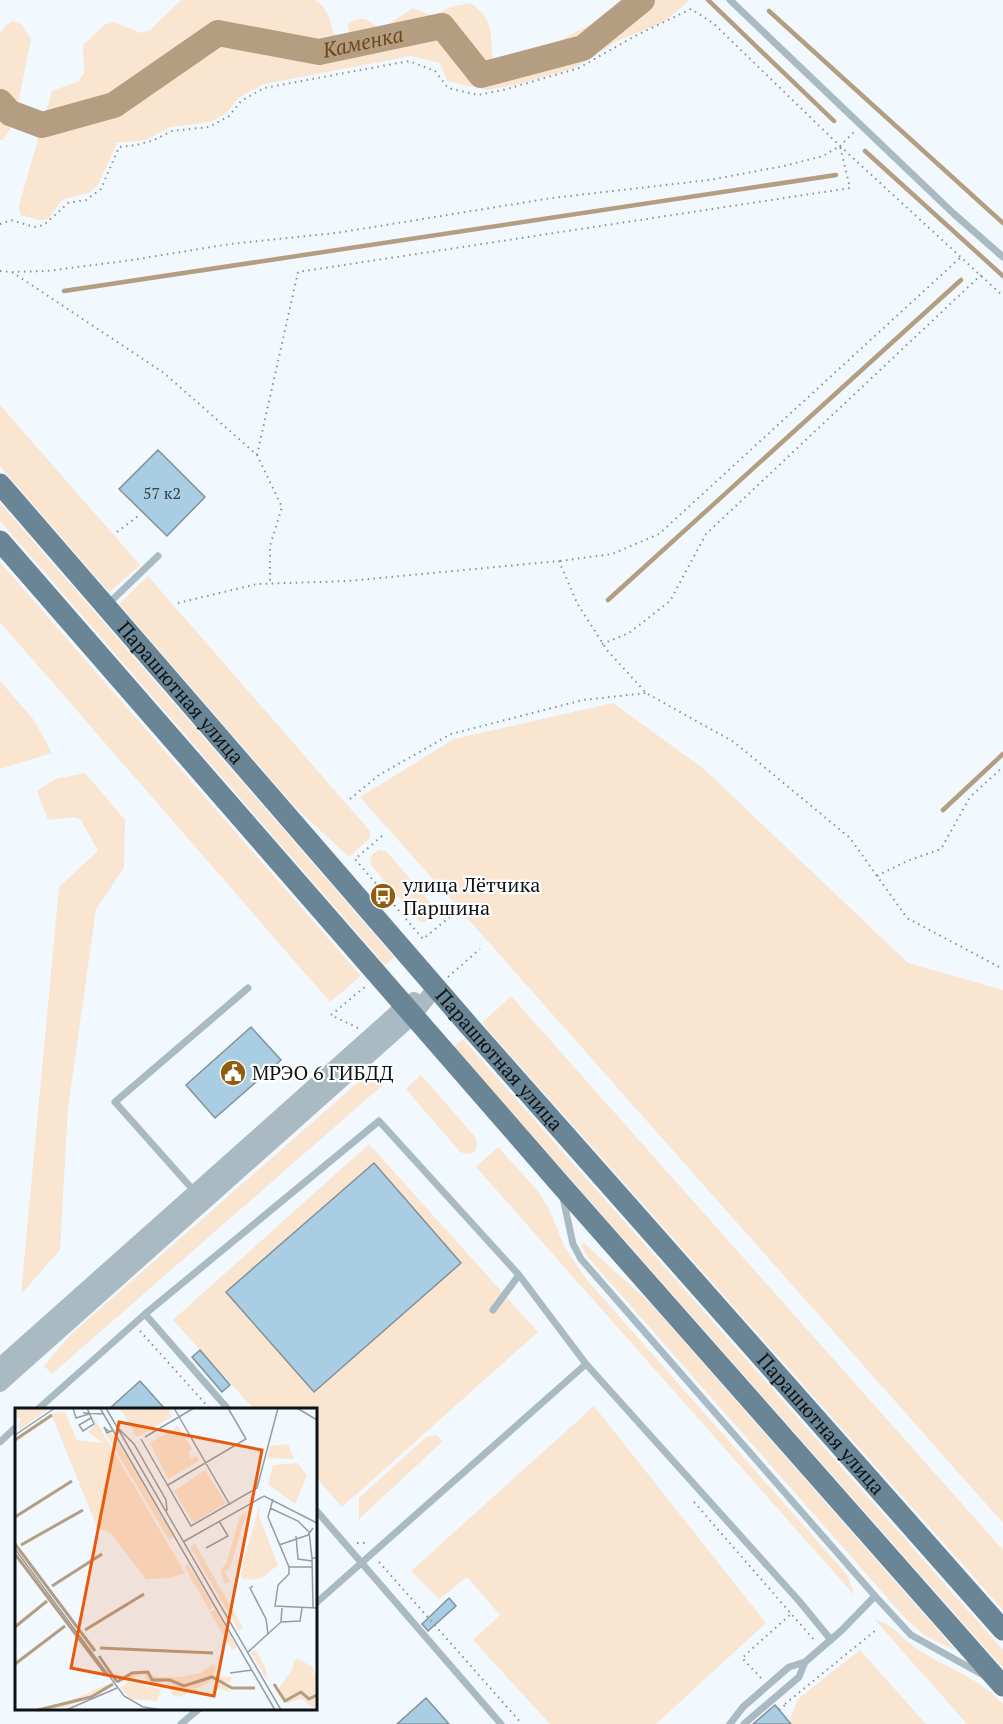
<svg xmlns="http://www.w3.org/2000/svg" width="1003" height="1724" font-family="'PT Serif',serif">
  <rect width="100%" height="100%" fill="#f1f9ff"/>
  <path fill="#f9e5d0" d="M181,0H314C328,7 330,19 333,33L341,38L349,34L348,24C364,14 367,20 380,30L413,8L433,16L450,7L470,3C494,18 490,33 493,60L502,62L538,52L591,24L606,12L629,0H690L664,22L617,41L575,68L519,84L487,90L447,81L440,63L411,56L264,84L238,98L227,113L210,122L170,127L146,140L117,143L98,185L90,192L62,200L48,219L39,220L20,215L19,205L52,91L79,81L84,73L83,45L104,25L114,22L141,33L150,30Z
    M13,21L22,25L31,40L14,123L3,140H0V34L5,26Z
    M0,405L140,565L109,592L0,466Z
    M0,503L394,957L385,965L0,521Z
    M0,562L361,976L330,1002L0,622Z
    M148,576L370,831V838L349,857L296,808L119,604Z
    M0,681L34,720L52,753L0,769Z
    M613,703L704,769L908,963L1003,990V1523L360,797L454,739Z
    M85,773L125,820L124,868L96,909L68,1108L60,1250L21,1294L59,887L98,851L81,820L74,817L48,820L37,791L55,779Z
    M380,850L387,852L435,908C435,918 429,924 419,921L371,865C369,857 372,853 380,850Z
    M511,996L1003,1550V1610L482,1023Z
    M463,1039L1003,1650V1668L454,1047Z
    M372,1070L384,1084L52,1374L44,1366L70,1335Z
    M421,1075L476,1138L477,1145L474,1152L467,1154L460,1152L406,1089Z
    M369,1144L538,1332L342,1507L315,1476V1409H254L173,1320Z
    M498,1147L537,1190L549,1209L565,1248L587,1280L848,1576L854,1595L476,1167Z
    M584,1243L650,1303L956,1651L924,1635L905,1618L587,1256L581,1245Z
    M594,1406L766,1623L656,1724H550L473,1640L500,1615L467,1577L439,1599L411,1571Z
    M436,1435L443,1441L359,1519V1498L426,1437Z
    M875,1620C891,1623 897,1634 909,1643C939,1666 977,1675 1003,1704V1724H967Z
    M860,1650L926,1724H791L789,1722L798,1699Z"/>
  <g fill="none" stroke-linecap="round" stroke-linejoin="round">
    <path stroke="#b59d81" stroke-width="4.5" d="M708,0L834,121
      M769,11L1003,223
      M865,151L1003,276
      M64,291L836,175
      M608,600L961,280
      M943,810L1003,754"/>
    <path stroke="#b59d81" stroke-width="26" id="s1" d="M0,102L10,113L42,125L114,105L218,33L319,52L442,26L481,75L583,48L642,0"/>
  </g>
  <path fill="#a9cde2" stroke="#839199" stroke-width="1.5" d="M158,450L205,497L167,536L119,489Z
    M251,1027L281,1060L215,1118L186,1085Z
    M374,1163L461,1263L314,1392L226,1292Z
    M200,1350L230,1385L222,1392L192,1357Z
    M140,1381L165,1409H109Z
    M449,1598L456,1606L428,1631L422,1624Z
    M426,1698L449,1724H397Z
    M775,1705L791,1724H753Z"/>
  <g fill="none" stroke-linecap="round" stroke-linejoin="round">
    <path stroke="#8a9196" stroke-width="2" stroke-dasharray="1.5 4.5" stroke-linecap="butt" d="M840,146L1003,296
      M0,224L11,220L34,227L44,225L68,203L86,200L101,189L119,147L137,145L154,140L172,131L209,127L229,116L241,101L264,88L409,61L435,71L448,88L478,95L507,89L579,68L633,37L691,9L713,23L840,146L855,131
      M0,271L12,272L47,271L132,260L230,244L336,233L552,198L709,180L784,166L823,156L840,146
      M12,272L164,373L257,455L282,507L270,546V583
      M257,455L298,272L850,188L840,146
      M117,532L138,516
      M560,561L612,554L659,534L961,257
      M178,603L257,584L348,581L559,561L577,603L607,650L646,693L734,742L850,838L907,918L1003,969
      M602,644L629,633L670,601L706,534L981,275
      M350,799L379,775L451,734L583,700L646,693
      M382,836L355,859L423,939L451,916
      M877,876L907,861L941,849L970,797L1003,767
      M448,977L480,949
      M358,1028L331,1015L366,986
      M140,1331L210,1409
      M694,1502L814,1640
      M357,1543H368
      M379,1562L522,1724
      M761,1678L742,1658L791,1614
      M785,1704L876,1630
      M779,1710L785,1705L783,1702"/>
    <path stroke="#aabac3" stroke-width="7" d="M730,0L954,214L1003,257
      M107,605L158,556
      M195,1192L115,1102L248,988
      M563,1198L573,1244L581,1259L875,1596L911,1635L985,1676
      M493,1310L519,1275
      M145,1314L228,1409
      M38,1409L145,1314L379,1121L519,1275L586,1364L800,1602L831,1640
      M0,1442L16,1427
      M315,1509L501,1724
      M315,1604L586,1364
      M181,1724L200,1708
      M730,1724L743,1707L789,1667L805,1662L842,1630L875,1596
      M744,1724L799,1677L805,1662"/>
    <path stroke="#aabac3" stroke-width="16" d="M0,1366L404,1006L414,1000
      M0,1384L413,1016L436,987"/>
    <g stroke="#698596" stroke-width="21">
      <path id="s2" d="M0,484L470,1027L1003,1630"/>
      <path d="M0,541L560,1184L1003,1686"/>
    </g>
  </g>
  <defs>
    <g id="bus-disc" transform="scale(1.35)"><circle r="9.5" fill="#915d10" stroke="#fff"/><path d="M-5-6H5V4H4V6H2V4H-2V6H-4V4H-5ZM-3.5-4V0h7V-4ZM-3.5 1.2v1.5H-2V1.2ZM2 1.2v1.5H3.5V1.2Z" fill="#fff"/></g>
    <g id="civic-disc" transform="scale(1.35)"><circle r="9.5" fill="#915d10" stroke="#fff"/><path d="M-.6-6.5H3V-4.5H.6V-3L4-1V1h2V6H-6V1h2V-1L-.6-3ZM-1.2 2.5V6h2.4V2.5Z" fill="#fff"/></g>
  </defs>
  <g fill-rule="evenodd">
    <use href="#bus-disc" x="383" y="896"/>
    <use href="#civic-disc" x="233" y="1073"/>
  </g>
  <g text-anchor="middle" stroke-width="4.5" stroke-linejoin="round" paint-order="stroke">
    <g font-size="16" fill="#354249">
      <text x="162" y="499">57 к2</text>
    </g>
    <g font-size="20" fill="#0e1316" stroke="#fff">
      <text dy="7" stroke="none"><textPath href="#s2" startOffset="276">Парашютная улица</textPath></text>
      <text dy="7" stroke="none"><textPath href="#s2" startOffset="762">Парашютная улица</textPath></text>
      <text dy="7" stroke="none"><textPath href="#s2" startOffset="1248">Парашютная улица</textPath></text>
    </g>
    <g font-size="20" fill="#0e1316" stroke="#fff" text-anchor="start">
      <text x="403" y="892">улица Лётчика<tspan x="403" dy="23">Паршина</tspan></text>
      <text x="252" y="1080">МРЭО 6 ГИБДД</text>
    </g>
    <g font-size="21" font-style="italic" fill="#6c481a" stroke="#fff">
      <text dy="7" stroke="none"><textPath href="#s1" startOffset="398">Каменка</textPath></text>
    </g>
  </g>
  <g transform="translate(15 1408)">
    <rect width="302" height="302" fill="#f1f9ff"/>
    <path d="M0,0H34L6,21L3,18L6,10L0,9ZM105,0H153L157,9L122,29ZM50,4L62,32L88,35L73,24L80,16L77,6L170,165L155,170L131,171L96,126L82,119L37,8L4,27L38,5ZM163,18L177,41L173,44L176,50L181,48L184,53L153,71L135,35ZM96,23L159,129L154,132L91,26ZM273,36L279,51L252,50L255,38ZM283,55L292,68L280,96L253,76L258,57ZM190,62L211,95L178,115L159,83ZM245,96L244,108L263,157L247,170L235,172L226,170L228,154ZM232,103L215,160L209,164L216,174L209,176L206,161L211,156L225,108ZM180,136L228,220L224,223L175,139ZM173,156L199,199L194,202L170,159ZM200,201L222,239L217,242L195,204ZM240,241L251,261L252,271L270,301L236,245ZM283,251L299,260L298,270L301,261L300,301L286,291L272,295L264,280L278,260L279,252ZM198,256L202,259L194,274L165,289L157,287L152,274L132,275L129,266L103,275L100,270L128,262L142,269H164L186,265ZM203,268L216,269V274L202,275L211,277L216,285L206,281L197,284ZM113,274L146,281L142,293L116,291L105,280ZM91,277L99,278L52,299L19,302L52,294Z" fill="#f9e5d0"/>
    <path fill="none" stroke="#b59d81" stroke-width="3" d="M0,32L37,7M0,109L57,73M0,136L80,243M6,137L68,102M0,146L90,265M37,178L87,146M0,219L32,193M70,222L129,186M85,240L198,245M84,248L102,274M0,256L50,218M102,274L117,265L133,264L137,272H155L169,278L197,269L217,280H240M259,276L270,293L286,284L294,291L302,287M23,302L76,289L98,276"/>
    <path fill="none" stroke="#969da2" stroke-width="1.5" d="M58,0L61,10L74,6M72,0L79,16L68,23L64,17L76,10M85,0L260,302M91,0L266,302M159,0L215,97M282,0L302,12M68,5L89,6M104,21L119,36L151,92L152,103M94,24L89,19L92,25L98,22M0,27L40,0M130,29L179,0M126,31L176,118L242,80L263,0M153,77L231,31L213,0M258,91L253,109L274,159V166L263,177L260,198L302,200M255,100L283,113L294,124L297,150M281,128L283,151L297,153M168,134L249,88L302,115M264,137L293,127L298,120M191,140L213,128L204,113M0,141L109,288L128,299L147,302M274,159H297M238,178L235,180L251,211L253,226M298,200L297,150H302M266,214L285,213L287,200M233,244L266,214L267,200M215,265L237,262M51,302L102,280"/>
    <path fill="#e8590c" fill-opacity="0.15" stroke="#e8590c" stroke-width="3" d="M104,14L247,42L199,288L56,260Z"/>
    <rect width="302" height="302" fill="none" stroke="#0e1316" stroke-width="3"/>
  </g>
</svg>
